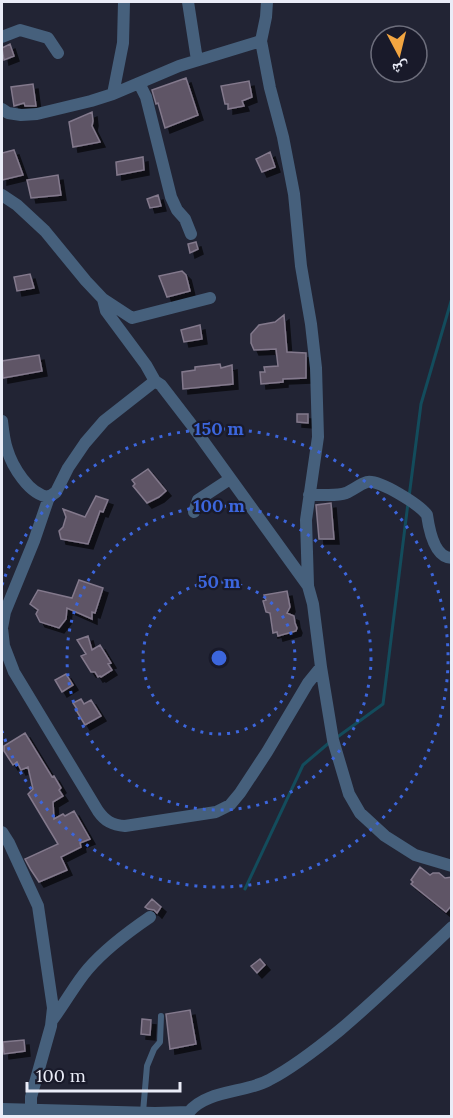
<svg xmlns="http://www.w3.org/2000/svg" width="453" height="1118" font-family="Lora,'Noto Naskh Arabic',serif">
  <defs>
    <filter id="shadow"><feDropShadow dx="5" dy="5" stdDeviation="0" flood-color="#0009"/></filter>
  </defs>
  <rect width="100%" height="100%" fill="#222434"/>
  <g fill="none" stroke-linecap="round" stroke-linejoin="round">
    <path stroke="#134c5c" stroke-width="3" d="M409,497L421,404L452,298
      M336,738L383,704L408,503
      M245,889L303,765L330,742"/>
  </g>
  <path fill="#5e5466" stroke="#83798c" stroke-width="1.5" filter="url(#shadow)" d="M10,44L14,56L4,60L2,48Z
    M186,78L198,115L165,128L158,103L156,104L152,90Z
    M249,81L252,97L242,101L244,106L228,109V104H225L221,86Z
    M33,84L36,106H25L24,103L14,106L11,87Z
    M92,112L93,121L92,126L100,142L73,147L69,122Z
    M14,150L23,175L2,180V153Z
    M270,152L275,167L262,172L256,159Z
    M143,157L144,170L117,175L116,162Z
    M58,175L61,195L31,198L27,180Z
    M158,195L161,206L150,208L147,199Z
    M196,242L198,249L190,253L188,244Z
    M182,271L186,275L190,291L167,297L159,276Z
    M30,274L34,288L17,291L14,277Z
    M284,315L287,352L306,353V378L283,379V382L261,384L260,372H265L264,367L278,366L276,349L254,350L251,343V334L259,325L275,322Z
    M200,325L202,339L184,342L181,330Z
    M39,355L42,371L3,378L2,361Z
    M220,364L221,368L232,365L233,384L183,389L182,372L195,370V367Z
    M297,414H308V423L297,422Z
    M148,469L166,491L159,497L147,503L133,486L135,484L132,480Z
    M96,496L108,500L103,512L100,511L88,544L61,539L59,531L63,527L66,517L63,509L85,517Z
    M331,503L334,539H319L316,505Z
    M79,580L103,588L95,613L92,612V619L67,608L66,619L59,628L40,622L36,614L38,610L30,604L38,590L72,598Z
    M287,591L290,607L287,613L294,616L295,623L297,628L296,631L278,636L277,632L273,633L270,613L266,612L263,601L266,600L264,595Z
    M88,636L92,650L100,645L111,663L108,664L112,670L101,677L100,676L98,677L95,672H91L81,656L86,654L77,640Z
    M66,674L73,685L62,692L55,680Z
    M81,699L84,704L91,700L101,716L85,725L76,710L77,709L73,703Z
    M25,733L52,777L54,776L61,788L59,790L63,796L53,802L54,819L63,814L65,816L74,811L90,839L80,843L81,847L61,857L67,870L39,882L31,870L25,859L58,844L28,794L33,789L28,767L21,770L17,762L13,765L4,751V746Z
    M420,867L430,875L433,873H439L445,878L452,877V905L446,912L411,884L413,882L411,880Z
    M152,899L161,907L157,913L154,910L148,909L145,907Z
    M260,959L265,965L257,973L251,966Z
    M190,1010L196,1044L170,1049L166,1014Z
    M142,1019L151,1020L150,1035L141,1034Z
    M24,1040L25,1051L4,1054L3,1042Z"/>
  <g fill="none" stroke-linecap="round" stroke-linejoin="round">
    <path stroke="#46607c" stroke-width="6" d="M143,1112L147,1066L154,1049L160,1042L161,1016"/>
    <path stroke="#46607c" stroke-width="12" d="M188,2L197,60
      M267,2L266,17L261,41L270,88L283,137L294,194L301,266L311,324L316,368L318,437L306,520L308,585
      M2,37L20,30L48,38L58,53
      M139,83L146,97L171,197L177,210L185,219L191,234
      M113,94L123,43L124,2
      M2,109L8,113L21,115L37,114L91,101L113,94L179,66L261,41
      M2,195L17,205L45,231L86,281L103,299L106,311L146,365L155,381
      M103,299L132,318L210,298
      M2,421C3,430 4,440 7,449C12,466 29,495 49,497L56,492L68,468L85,443L104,421L155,381L161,385L191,424L308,586L313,604L321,667L333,740L349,794L360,813L385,836L415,855L452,866
      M309,495C320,494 335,497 346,493C353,490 360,484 367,482C379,479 420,505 427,515C429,529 434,558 452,558
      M49,497L34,541L5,612L2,628L4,646L14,672L98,811C105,821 112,825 125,826L216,812L230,805L240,793L267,752L308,683L321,667
      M194,512L198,500L230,479
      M2,832L9,843L38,906L53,1008L51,1026L31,1097V1110
      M53,1019C66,1002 75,984 88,969C106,948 128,932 150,917
      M2,1109L155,1113L189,1112C206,1090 246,1093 269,1080C294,1067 318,1048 340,1030C379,997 415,962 452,927"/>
  </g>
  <g fill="none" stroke="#3c66dd" stroke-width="3" stroke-dasharray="3 6">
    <circle cx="219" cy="658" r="76"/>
    <circle cx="219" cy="658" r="152"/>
    <path d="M2 585A229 229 0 1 1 2 731"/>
  </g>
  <circle cx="219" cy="658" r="9" fill="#3c66dd" stroke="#191a2a" stroke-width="3"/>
  <g font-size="18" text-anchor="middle" font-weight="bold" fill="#3c66dd" stroke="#191a2a" stroke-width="4.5" stroke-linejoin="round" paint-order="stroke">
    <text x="219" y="435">150 m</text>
    <text x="219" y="512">100 m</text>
    <text x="219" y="588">50 m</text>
  </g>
  <rect width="453" height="1118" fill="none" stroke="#eaecf7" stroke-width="6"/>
  <g transform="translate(399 54) rotate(173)"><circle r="28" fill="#191a2a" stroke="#6d6e7c" stroke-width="1.5"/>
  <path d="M0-4.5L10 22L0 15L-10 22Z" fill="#f2a541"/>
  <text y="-9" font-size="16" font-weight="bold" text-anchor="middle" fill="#eaecf7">ش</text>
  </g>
  <path d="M27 1082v9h153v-9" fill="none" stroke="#eaecf7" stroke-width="3"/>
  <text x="36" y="1082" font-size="18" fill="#eaecf7" stroke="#191a2a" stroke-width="4.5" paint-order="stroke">100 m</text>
</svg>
